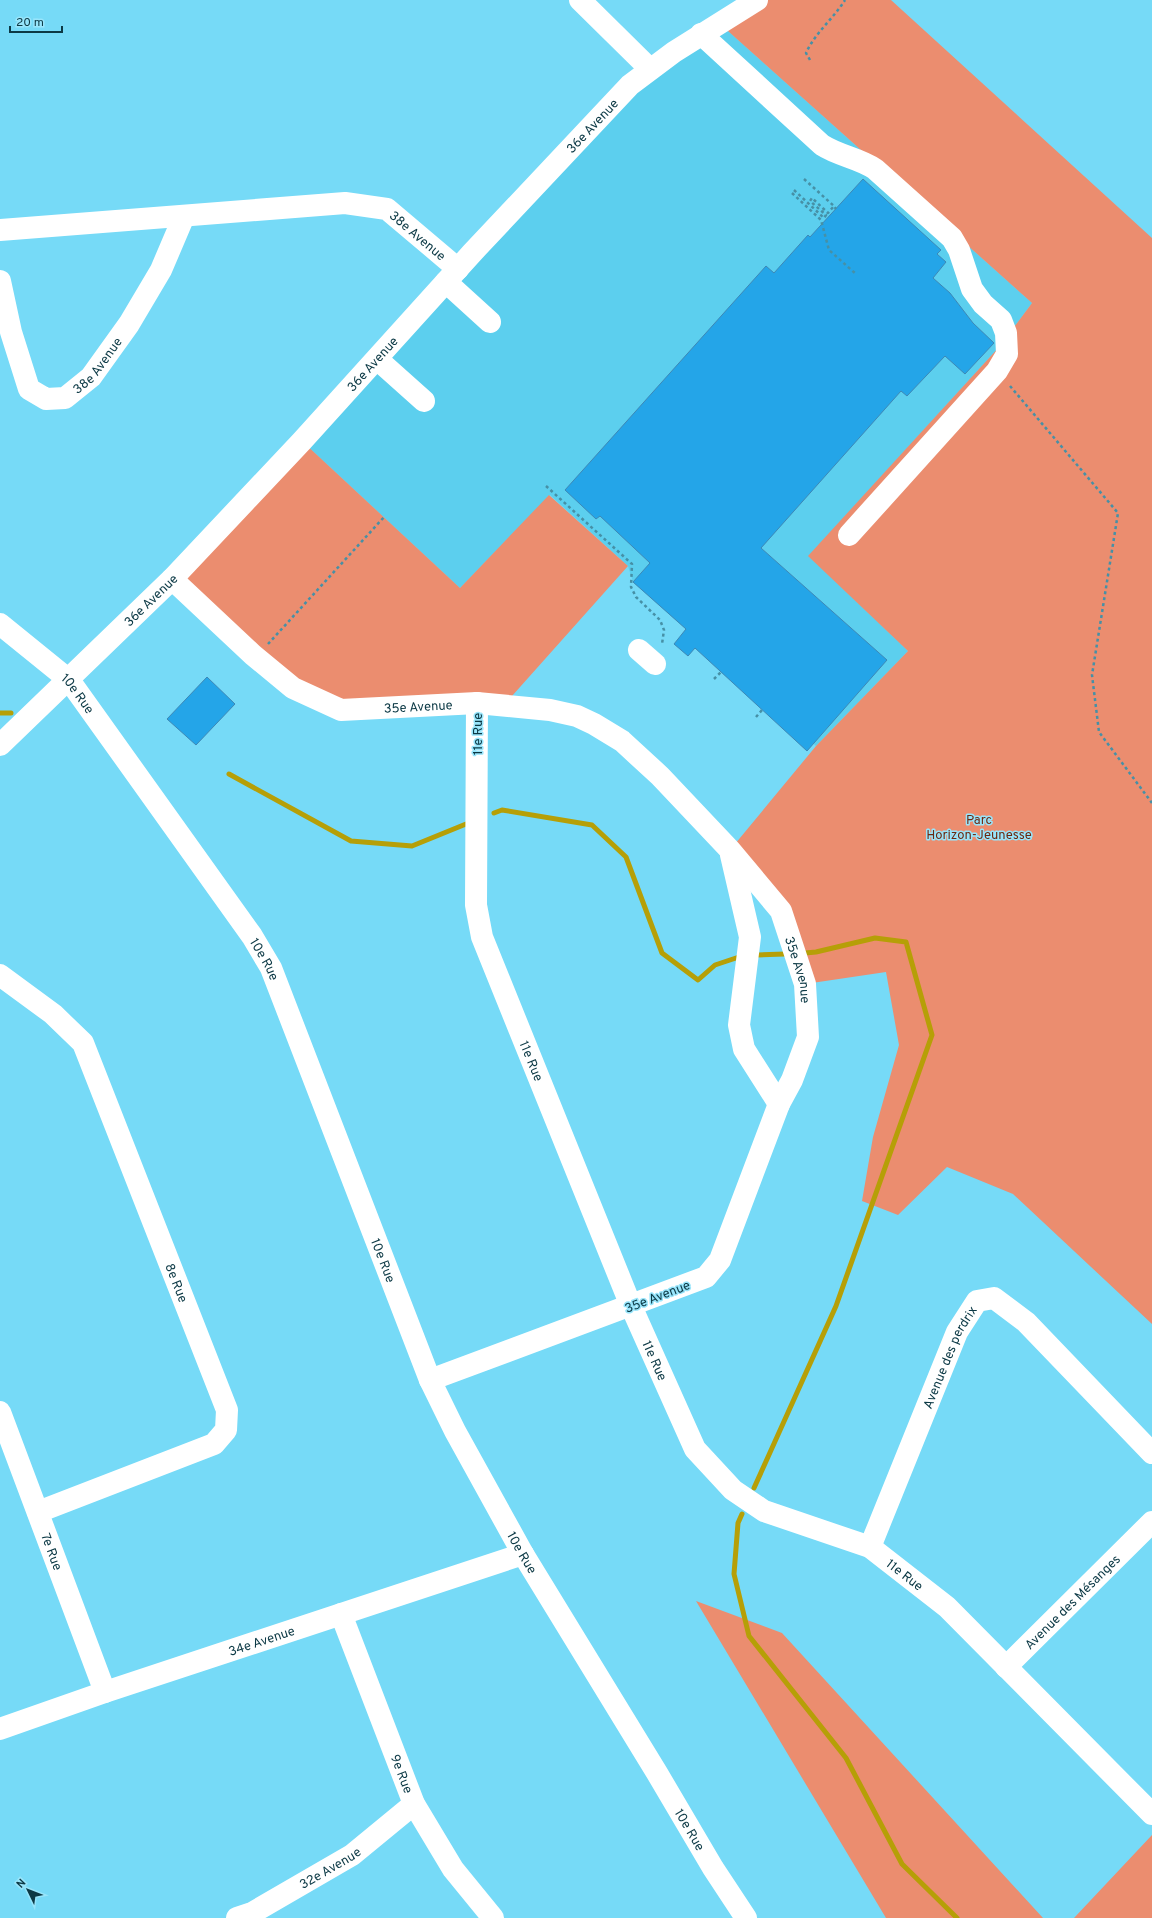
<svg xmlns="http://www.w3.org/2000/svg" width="1152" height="1918" font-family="Overpass,sans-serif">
  <rect width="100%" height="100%" fill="#76daf7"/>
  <path fill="#5ccfee" d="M719,23L1032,303L1000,346L809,556L908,651L816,746L633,582L628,566L550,495L460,588L302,441L579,138Z"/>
  <path fill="#eb8d6f" d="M757,0H891L1152,238V1324L1013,1194L947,1167L898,1215L862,1201L873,1137L899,1045L886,972L805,984L781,911L730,850L816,746L908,651L808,556L1000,346L1032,303L719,23Z
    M302,441L460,588L549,495L628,566L503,706L341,710L293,688L172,579Z
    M696,1601L782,1633L1043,1918H886Z
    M1152,1835V1918H1074Z"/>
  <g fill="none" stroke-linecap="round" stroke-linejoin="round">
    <path stroke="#b69f07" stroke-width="5" d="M0,713H11
      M229,774L351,841L412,846L466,824
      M494,813L502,810L592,825L626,857L662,953L698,980L715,965L742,956
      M757,955L785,954
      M754,1488L836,1306L932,1035L906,942L875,938L816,952L805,953
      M742,1514L738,1523L734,1574L749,1636L846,1758L902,1864L957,1918"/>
  </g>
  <path fill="#24a5e8" stroke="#3d88b6" d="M863,179L941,250L937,254L946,262L933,278L950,293L973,323L994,343L965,374L945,356L907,396L901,391L761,548L887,660L807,751L695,648L688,656L674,644L686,629L633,582L650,563L600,516L596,519L565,490L766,266L774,273L808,235L810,237Z
    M207,677L235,704L196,745L167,719Z"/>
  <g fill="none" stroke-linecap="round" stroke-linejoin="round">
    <path stroke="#4690a6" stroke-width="2.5" stroke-dasharray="3 3" stroke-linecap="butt" d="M810,60L806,53C815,33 833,19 845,0
      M804,179L834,206
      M794,190L824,218L826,215L810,201L812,198L828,213L834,206L836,209
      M792,193L821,220L829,250L856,274
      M1010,386L1118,513L1092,675L1099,732L1152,803
      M546,486L632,564L631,587L636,597L660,620L664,630L662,644
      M268,644L385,516
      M714,679L721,672
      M756,717L762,710"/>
    <g stroke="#fff" stroke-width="22">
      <path d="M580,0L650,69"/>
      <path d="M701,34L822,145C839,156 859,158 875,169L952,238L959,250L972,289L983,304L1001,320L1006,333L1007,354L997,371L849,535"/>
      <path id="s1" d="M0,230L345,203L387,209L458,269"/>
      <path id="s2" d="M0,281L11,332L29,389L46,399L65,398L91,377L129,324L161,270L184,216"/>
      <path d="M446,282L490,322"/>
      <path d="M377,359L424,401"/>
      <path id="s3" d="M172,579L253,655L293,688L341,710L477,703L550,710L577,716L594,724L622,741L660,776L730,850L781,911L805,984L808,1037L792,1080L779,1104L720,1260L706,1277L430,1380"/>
      <path id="s4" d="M0,624L69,680L252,936L271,968L430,1380L455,1431L523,1554L657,1773L713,1868L746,1918"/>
      <path d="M639,650L655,664"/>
      <path id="s5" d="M477,703L476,905L482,937L631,1306L695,1449L733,1490L764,1511L870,1547L947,1607L1152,1814"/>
      <path id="s6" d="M0,745L172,579L302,441L472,253L630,85L674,52L757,0"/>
      <path d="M731,855L750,937L739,1025L744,1049L779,1104"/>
      <path id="s7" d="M0,975L53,1014L83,1043L227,1410L226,1430L214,1444L38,1512"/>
      <path id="s8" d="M0,1412L105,1692"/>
      <path id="s9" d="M870,1547L957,1332L977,1301L994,1298L1026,1322L1152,1453"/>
      <path id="s10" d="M341,1614L414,1804L453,1869L493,1918"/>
      <path id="s11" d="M1006,1667L1152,1522"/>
      <path id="s12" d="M0,1729L105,1692L523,1554"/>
      <path id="s13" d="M237,1918L252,1913L352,1855L414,1804"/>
    </g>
  </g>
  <g text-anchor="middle" stroke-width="3" stroke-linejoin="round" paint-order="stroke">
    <g font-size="13" fill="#0c3945" stroke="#98e5fb">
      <text dy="5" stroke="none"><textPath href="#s6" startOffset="857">36e Avenue</textPath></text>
      <text dy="5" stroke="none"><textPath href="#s1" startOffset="429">38e Avenue</textPath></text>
      <text dy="5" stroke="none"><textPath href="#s2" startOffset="197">38e Avenue</textPath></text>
      <text dy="5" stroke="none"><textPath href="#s6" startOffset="533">36e Avenue</textPath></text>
      <text dy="5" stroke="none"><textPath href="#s6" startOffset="209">36e Avenue</textPath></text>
      <text dy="5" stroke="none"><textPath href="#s4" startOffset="105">10e Rue</textPath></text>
      <text dy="5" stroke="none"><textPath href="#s3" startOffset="293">35e Avenue</textPath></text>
      <text transform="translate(477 734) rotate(-90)" y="5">11e Rue</text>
      <text dy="5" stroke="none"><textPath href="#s4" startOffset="430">10e Rue</textPath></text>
      <text dy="5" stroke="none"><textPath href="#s3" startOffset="799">35e Avenue</textPath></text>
      <text dy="5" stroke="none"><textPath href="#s5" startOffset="368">11e Rue</textPath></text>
      <text dy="5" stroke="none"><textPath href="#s4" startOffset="754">10e Rue</textPath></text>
      <text dy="5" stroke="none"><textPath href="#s7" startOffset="365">8e Rue</textPath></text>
      <text transform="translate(657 1296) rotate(-21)" y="5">35e Avenue</text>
      <text dy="5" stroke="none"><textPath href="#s9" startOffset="206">Avenue des perdrix</textPath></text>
      <text dy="5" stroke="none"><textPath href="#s5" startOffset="692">11e Rue</textPath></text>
      <text dy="5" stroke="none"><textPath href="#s8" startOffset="149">7e Rue</textPath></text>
      <text dy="5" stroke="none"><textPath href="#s4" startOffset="1078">10e Rue</textPath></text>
      <text dy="5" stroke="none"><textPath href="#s5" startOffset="1039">11e Rue</textPath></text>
      <text dy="5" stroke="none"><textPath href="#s11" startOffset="93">Avenue des Mésanges</textPath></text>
      <text dy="5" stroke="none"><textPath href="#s12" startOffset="276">34e Avenue</textPath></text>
      <text dy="5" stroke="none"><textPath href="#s10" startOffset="171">9e Rue</textPath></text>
      <text dy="5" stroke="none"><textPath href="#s4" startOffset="1402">10e Rue</textPath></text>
      <text dy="5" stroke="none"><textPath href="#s13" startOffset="106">32e Avenue</textPath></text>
    </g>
    <g font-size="13" fill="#6d2810" stroke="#98e5fb">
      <text x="979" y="824">Parc<tspan x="979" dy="15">Horizon-Jeunesse</tspan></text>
    </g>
  </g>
  <g transform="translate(28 1890) rotate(313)" stroke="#98e5fb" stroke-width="3" paint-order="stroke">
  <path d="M0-3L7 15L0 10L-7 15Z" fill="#0c3945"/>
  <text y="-6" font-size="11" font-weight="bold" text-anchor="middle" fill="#0c3945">N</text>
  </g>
  <path d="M10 26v6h52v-6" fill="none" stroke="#0c3945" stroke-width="2"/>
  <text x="16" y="26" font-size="12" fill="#0c3945" stroke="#98e5fb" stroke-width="3" paint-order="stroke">20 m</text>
</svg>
